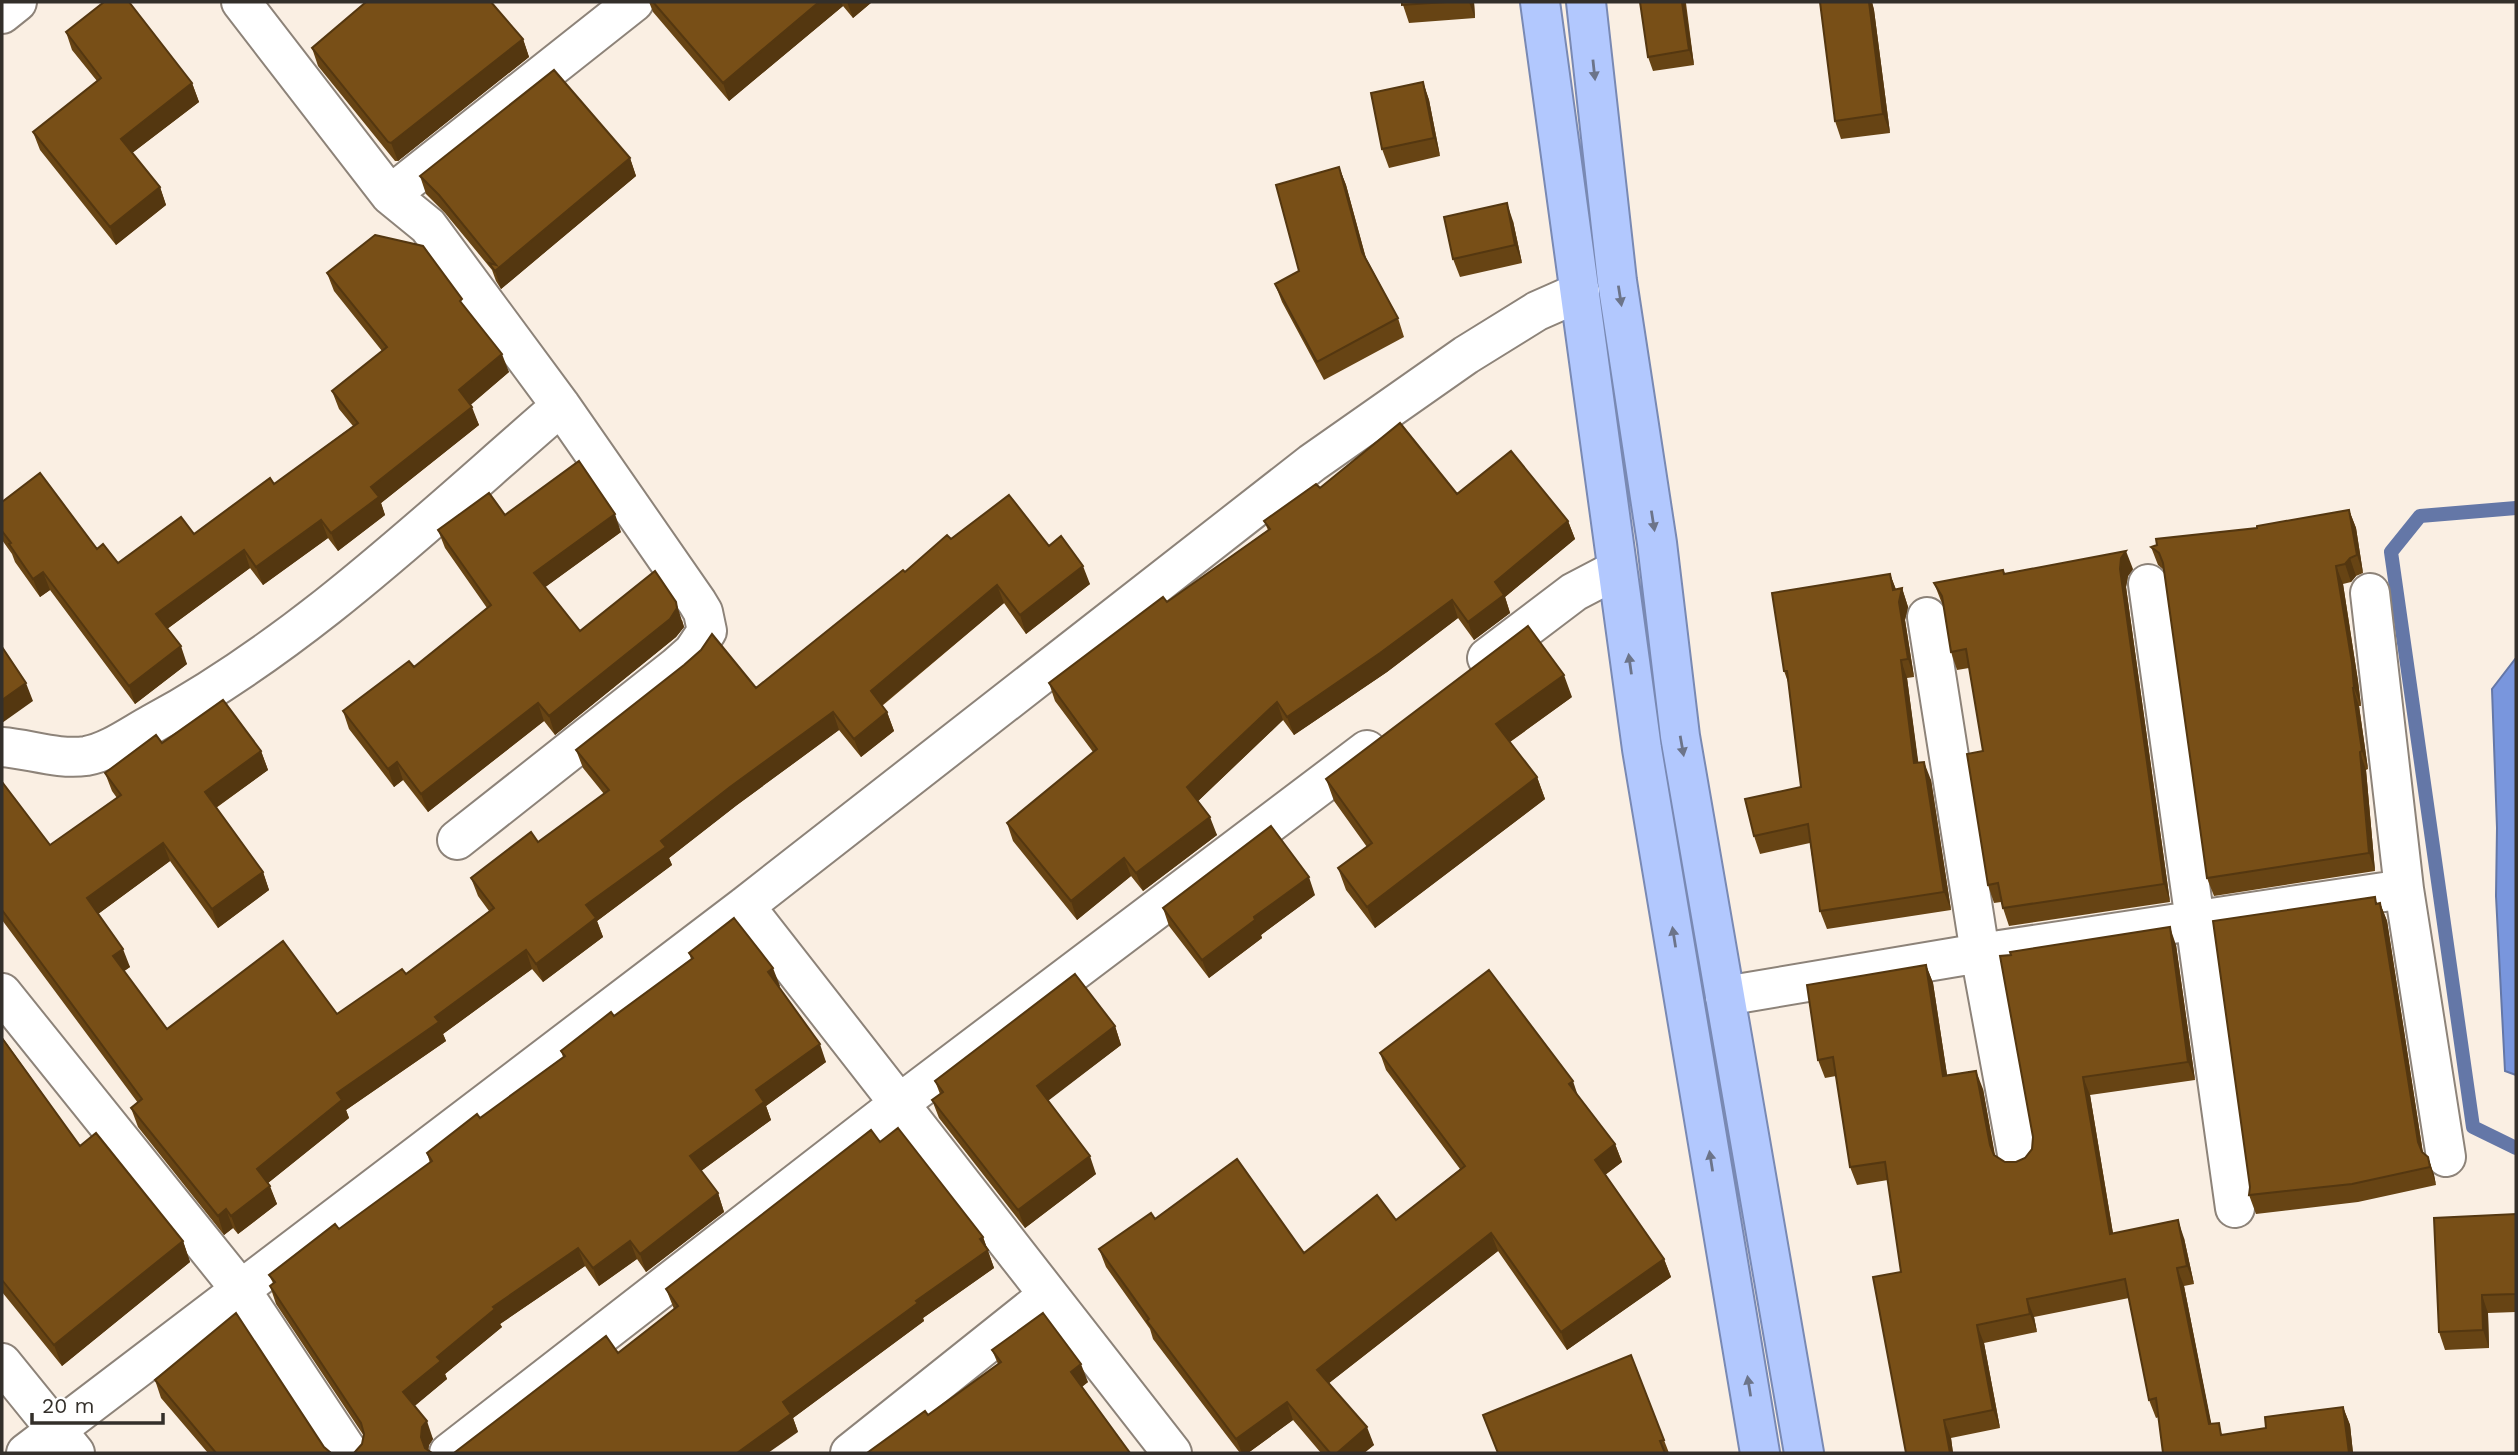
<svg xmlns="http://www.w3.org/2000/svg" width="2518" height="1455" font-family="'Work Sans',sans-serif">
  <rect width="100%" height="100%" fill="#faefe3"/>
  <path fill="#7996dd" stroke="#6477a7" stroke-width="2" d="M2516,658V1075L2505,1071L2496,896L2497,828L2492,689Z"/>
  <g fill="none" stroke-linecap="round" stroke-linejoin="round">
    <path stroke="#6477a7" stroke-width="14" d="M2516,508L2420,516L2391,552L2473,1127L2516,1148"/>
    <g stroke="#8d8379" stroke-width="42">
      <path id="minor" d="M241,2L390,195
        M2,14L17,2
        M561,406L428,226L390,195L634,2
        M2148,584L2235,1208
        M2370,593L2404,889L2446,1157
        M1927,617L1980,953L2018,1159
        M1487,658L1574,592L1616,570
        M2,747C29,749 58,760 86,756C109,752 132,735 152,724C304,642 431,518 561,406L697,602L703,612L707,631L693,652L676,667L457,840
        M745,906L1172,1453
        M2,993L241,1290L349,1453
        M1725,996L1980,953L2404,889
        M2,1363L75,1453
        M26,1453L745,906L1312,463L1466,355L1537,311L1580,292
        M449,1453L900,1103L1367,750
        M850,1453L1048,1295"/>
    </g>
    <g stroke="#7989b3" stroke-width="42">
      <path id="trunk" d="M1540,2L1642,749L1760,1453
        M1586,2L1617,281L1657,543L1680,736L1804,1453"/>
    </g>
    <use href="#minor" stroke="#fff" stroke-width="38"/>
    <use href="#trunk" stroke="#b2c8fe" stroke-width="38"/>
  </g>
  <path fill="#674414" d="M649,2H872L853,18L843,6L729,101L653,12Z
    M1402,2H1474L1475,18L1409,23Z
    M1640,2H1694L1686,3L1694,65L1653,71L1648,57Z
    M1820,2H1872L1874,10L1890,133L1841,139L1835,121Z
    M66,32L192,83L199,102L132,153L160,187L166,205L116,245L40,150L33,132L97,81L72,50Z
    M523,39L529,57L398,161H395L318,66L312,48Z
    M1423,82L1429,100L1440,156L1389,168L1382,149Z
    M630,158L636,176L501,289L496,281L492,270L445,213L426,194L420,176Z
    M1339,167L1346,185L1366,258L1398,318L1404,337L1324,380L1282,302L1275,284L1299,271Z
    M1513,221L1522,263L1460,277L1453,259Z
    M327,273L464,307L509,372L470,405L479,425L381,503L385,515L338,551L328,538L263,585L250,568L167,629L187,664L135,704L50,590L40,597L15,562L12,554L2,540V502L97,549L118,563L194,534L274,484L353,426L339,409L332,391L382,351L334,291Z
    M1320,488L1457,494L1568,521L1575,539L1505,597L1510,613L1474,640L1458,618L1387,672L1294,735L1283,720L1198,801L1217,835L1143,891L1131,876L1077,920L1013,841L1007,823L1093,752L1055,701L1049,683L1167,602L1268,530L1264,521Z
    M2349,510L2356,528L2363,573L2356,576L2351,582L2343,584L2358,681L2361,706H2359L2368,769L2366,770L2375,871L2214,896L2207,878L2164,570L2158,565L2151,547L2257,528Z
    M505,515L621,532L545,587L580,631L682,620L684,627L676,637L555,735L544,721L428,812L403,780L394,787L349,729L343,711L414,667L487,608L445,548L438,530Z
    M951,539L1049,546L1090,584L1026,634L1004,603L882,706L887,712L894,731L861,757L839,730L737,805L669,858L672,865L597,921L603,937L543,982L532,969L443,1034L446,1041L346,1110L349,1118L268,1183L277,1204L238,1234L233,1228L224,1235L138,1127L131,1108L138,1103L2,920V782L50,845L117,798L112,791L105,773L162,743L261,751L268,770L216,808L263,872L269,890L218,928L170,861L98,914L130,967L124,971L167,1029L337,1014L406,974L489,911L478,896L471,878L538,842L604,794L583,768L576,750L756,688L905,572Z
    M2133,569L2128,576L2126,587L2170,902L2009,926L2001,902L1994,903L1988,885L1983,751L1969,668L1957,670L1951,652L1944,606L1941,601L1934,583L2003,570L2005,574Z
    M1890,574L1896,590L1902,588L1908,607L1905,620L1914,677L1907,678L1918,763L1931,780L1951,910L1827,929L1820,911L1810,843L1760,854L1754,836L1801,787L1788,682L1784,671Z
    M1572,697L1510,742L1537,777L1545,799L1375,928L1346,890L1338,868L1367,847L1334,801L1326,779Z
    M1315,895L1261,935L1262,938L1209,978L1169,926L1163,908Z
    M2380,903L2387,921L2423,1153L2428,1157L2434,1175L2436,1185L2358,1202L2256,1214L2249,1195L2377,904Z
    M2176,945L2195,1080L2090,1095L2113,1233L2184,1238L2194,1284L2184,1286L2211,1424L2223,1435L2266,1428L2343,1407L2350,1425L2353,1453H2163L2159,1417L2156,1418L2149,1400L2129,1298L2034,1317L2037,1332L1984,1343L2000,1428L1951,1438L1953,1453H1906L1901,1272L1888,1180L1857,1185L1850,1167L1836,1076L1825,1078L1818,1060L1926,965L1933,983L1947,1075L1983,1089L1995,1155L2005,1162H2016L2025,1158Z
    M689,953L780,986L779,987L826,1062L766,1106L771,1120L701,1171L718,1193L724,1212L646,1272L637,1259L599,1286L585,1266L500,1324L502,1327L445,1374L447,1379L414,1406L433,1439L429,1445L428,1450L355,1453L362,1444L364,1436L276,1304L270,1286L273,1283L269,1275L339,1229L430,1163L427,1153L480,1118L563,1057L561,1051L614,1016L691,959Z
    M1115,1026L1121,1045L1048,1100L1096,1174L1025,1228L939,1118L932,1100L940,1094L935,1081Z
    M2,1037L80,1146L183,1241L190,1262L62,1366L2,1292Z
    M1380,1053L1578,1096L1615,1144L1622,1162L1605,1175L1664,1259L1671,1277L1567,1350L1498,1251L1329,1383L1374,1445L1364,1453H1321L1293,1420L1248,1453H1240L1153,1339L1150,1329L1106,1267L1099,1249L1155,1219L1304,1253L1396,1220L1460,1169L1386,1070Z
    M880,1142L983,1237L994,1268L923,1318L924,1321L793,1418L798,1432L618,1353L674,1309L666,1289Z
    M2516,1214V1312L2488,1313L2489,1348L2445,1350L2439,1332Z
    M992,1350L1088,1382L1082,1387L928,1415L998,1364Z
    M1631,1355L1669,1453H1498L1483,1415Z
    M155,1380L324,1447L331,1453H208L161,1398Z"/>
  <path fill="#543710" d="M819,2H841L843,6L729,101L723,83Z
    M847,2H872L853,18Z
    M1469,2H1474L1475,18Z
    M1682,2H1685L1694,65L1689,50Z
    M1869,2H1872L1874,10L1890,133L1883,114Z
    M523,39L529,57L398,161L391,143Z
    M1423,82L1429,100L1440,156L1434,138Z
    M192,83L199,102L127,157L121,139Z
    M630,158L636,176L501,289L495,271Z
    M1339,167L1346,185L1369,270L1362,252Z
    M160,187L166,205L116,245L110,227Z
    M1507,203L1513,221L1522,263L1515,245Z
    M502,354L509,372L466,409L459,390Z
    M472,407L479,425L381,503L385,515L338,551L331,533L371,487Z
    M2349,510L2356,528L2363,573L2357,555Z
    M615,514L621,532L540,591L534,573Z
    M321,520L328,538L263,585L256,567Z
    M1568,521L1575,539L1505,597L1510,613L1474,640L1468,622L1495,582Z
    M244,550L250,568L163,632L156,614Z
    M2126,551L2133,569L2128,576L2126,587L2170,902L2164,884L2120,569L2121,558Z
    M2350,558L2356,576L2351,582L2345,564Z
    M1083,566L1090,584L1026,634L1020,615Z
    M2336,566L2343,584L2358,681L2361,706L2354,688Z
    M43,572L50,590L40,597L33,579Z
    M1890,574L1897,592L1893,590Z
    M997,585L1004,603L877,709L871,691Z
    M1902,588L1908,607L1905,620L1914,677L1908,659L1899,602Z
    M1452,600L1458,618L1387,672L1294,735L1287,717Z
    M676,602L684,627L676,637L555,735L549,716Z
    M181,646L187,664L135,704L129,686Z
    M1901,660L1907,678L1921,782L1914,763Z
    M1564,675L1572,697L1504,746L1496,724Z
    M26,683L33,701L2,723V700Z
    M2353,688L2359,706L2368,769L2362,751Z
    M1277,702L1283,720L1194,805L1187,787Z
    M538,703L544,721L428,812L421,794Z
    M833,712L839,730L737,805L669,858L672,865L597,921L603,937L543,982L536,964L586,905L661,841L730,787Z
    M887,712L894,731L861,757L854,739Z
    M261,751L268,770L211,811L205,792Z
    M2360,752L2366,770L2375,871L2369,853Z
    M397,762L403,780L394,787L388,769Z
    M1924,762L1931,780L1951,910L1944,892Z
    M1537,777L1545,799L1375,928L1367,907Z
    M1210,817L1217,835L1143,891L1136,873Z
    M163,843L170,861L94,917L87,898Z
    M1124,858L1131,876L1077,920L1071,901Z
    M263,872L269,890L218,928L212,909Z
    M1309,877L1315,895L1261,935L1262,938L1209,978L1202,960L1254,917Z
    M2380,903L2387,921L2424,1160L2418,1142Z
    M2170,927L2176,945L2195,1080L2188,1062Z
    M123,949L130,967L120,974L113,956Z
    M526,950L532,969L443,1034L446,1041L346,1110L349,1118L263,1187L257,1169L337,1093L435,1017Z
    M1926,965L1933,983L1950,1094L1943,1076Z
    M773,968L780,986L774,990L768,972Z
    M1115,1026L1121,1045L1044,1104L1037,1086Z
    M820,1044L826,1062L766,1106L771,1120L697,1174L690,1156L756,1090Z
    M1976,1071L1983,1089L1996,1163L1990,1145Z
    M2083,1077L2090,1095L2116,1252L2110,1234Z
    M1573,1081L1579,1099L1569,1084Z
    M1615,1144L1622,1162L1601,1178L1595,1160Z
    M1090,1156L1096,1174L1025,1228L1018,1210Z
    M2428,1157L2434,1175L2436,1185L2430,1167Z
    M270,1186L277,1204L238,1234L231,1216Z
    M718,1193L724,1212L646,1272L640,1254Z
    M226,1209L233,1228L224,1235L218,1216Z
    M2178,1220L2184,1238L2194,1284L2187,1266Z
    M1491,1233L1498,1251L1324,1387L1317,1370Z
    M983,1237L994,1268L923,1318L924,1321L793,1418L798,1432L768,1453H737L783,1402L916,1301Z
    M183,1241L190,1262L62,1366L54,1345Z
    M630,1241L637,1259L599,1286L593,1268Z
    M578,1248L585,1266L500,1324L502,1327L445,1374L447,1379L410,1410L403,1392L437,1357L493,1307Z
    M1664,1259L1671,1277L1567,1350L1561,1332Z
    M2177,1268L2184,1286L2215,1442L2209,1424Z
    M2482,1295L2488,1313L2489,1348L2483,1330Z
    M2027,1299L2034,1317L2037,1332L2030,1314Z
    M1977,1325L1984,1343L2000,1428L1993,1410Z
    M1081,1364L1088,1382L1077,1390L1071,1372Z
    M1287,1402L1293,1420L1248,1453H1242L1236,1439Z
    M2343,1407L2350,1425L2353,1453H2349Z
    M1944,1420L1951,1438L1953,1453H1950Z
    M427,1421L433,1439L429,1445L428,1453L421,1437L422,1427Z
    M1367,1427L1374,1445L1364,1453H1337Z"/>
  <path fill="#784f17" stroke="#543710" stroke-width="2" d="M104,2H129L192,83L121,139L160,187L110,227L33,132L101,78L66,32Z
    M366,2H491L523,39L391,143L388,142L312,48Z
    M653,2H819L723,83Z
    M1402,2H1446L1402,5Z
    M1640,2H1682L1689,50L1648,57Z
    M1820,2H1869L1883,114L1835,121Z
    M554,70L630,158L495,271L489,263L496,265L439,195L420,176Z
    M1423,82L1434,138L1382,149L1371,93Z
    M1339,167L1362,252L1398,318L1317,362L1275,284L1299,271L1276,185Z
    M1507,203L1515,245L1453,259L1444,217Z
    M375,235L423,246L462,299L460,301L502,354L459,390L472,407L371,487L379,497L331,533L321,520L256,567L244,550L156,614L181,646L129,686L43,572L33,579L9,544L11,543L2,531V502L40,473L97,549L103,544L118,563L181,517L194,534L270,478L274,484L358,423L332,391L387,347L327,273Z
    M1400,423L1457,494L1511,451L1568,521L1495,582L1504,595L1468,622L1452,600L1380,653L1287,717L1277,702L1187,787L1210,817L1136,873L1124,858L1071,901L1007,823L1097,749L1049,683L1163,597L1167,602L1270,529L1264,521L1316,484L1320,488Z
    M579,461L615,514L534,573L580,631L655,571L676,602L677,608L670,619L549,716L538,703L421,794L397,762L388,769L343,711L409,661L414,667L491,605L438,530L489,493L505,515Z
    M1009,495L1049,546L1061,536L1083,566L1020,615L997,585L871,691L887,712L854,739L833,712L730,787L661,841L666,847L586,905L596,918L536,964L526,950L435,1017L439,1022L337,1093L342,1100L257,1169L270,1186L231,1216L226,1209L218,1216L131,1108L142,1099L2,910V782L50,845L121,795L105,773L156,735L162,743L223,700L261,751L205,792L263,872L212,909L163,843L87,898L123,949L113,956L167,1029L283,941L337,1014L402,969L406,974L494,908L471,878L531,832L538,842L609,790L576,750L684,665L701,650L712,634L756,688L903,570L905,572L947,535L951,539Z
    M2349,510L2357,555L2350,558L2345,564L2336,566L2352,663L2354,688H2353L2362,751L2360,752L2369,853L2207,878L2163,563L2159,553L2151,547L2157,545L2156,539L2257,528V526Z
    M2126,551L2121,558L2120,569L2164,884L2003,908L1998,883L1988,885L1967,754L1983,751L1966,649L1951,652L1942,596L1934,583L2003,570L2004,574Z
    M1890,574L1893,590L1902,588L1899,602L1908,659L1901,660L1914,763L1924,762L1944,892L1820,911L1808,824L1754,836L1745,799L1801,787L1787,671H1784L1772,593Z
    M1528,626L1564,675L1496,724L1537,777L1367,907L1338,868L1372,843L1326,779Z
    M2,647L26,683L2,700Z
    M1271,826L1309,877L1254,917L1255,920L1202,960L1163,908Z
    M2375,897L2376,904L2380,903L2418,1142L2422,1152L2428,1157L2430,1167L2352,1184L2249,1195L2250,1187L2213,921Z
    M734,918L773,968L768,972L820,1044L756,1090L764,1102L690,1156L718,1193L640,1254L630,1241L593,1268L578,1248L493,1307L495,1309L437,1357L441,1361L403,1392L427,1421L422,1427L421,1437L425,1448L432,1453H354L362,1444L364,1434L361,1423L270,1286L275,1282L269,1275L335,1224L339,1229L432,1161L427,1153L477,1114L480,1118L565,1056L561,1051L611,1012L614,1016L693,958L689,953Z
    M2170,927L2188,1062L2083,1077L2110,1234L2178,1220L2187,1266L2177,1268L2209,1424L2219,1423L2221,1435L2266,1428L2265,1417L2343,1407L2349,1453H2163L2156,1398L2149,1400L2125,1279L2027,1299L2030,1314L1977,1325L1993,1410L1944,1420L1950,1453H1906L1873,1277L1901,1272L1885,1162L1850,1167L1833,1057L1818,1060L1807,985L1926,965L1943,1076L1976,1071L1990,1145L1994,1155L2005,1162H2016L2025,1158L2032,1149L2033,1137L2000,956L2011,955L2010,952Z
    M1489,970L1573,1081L1569,1084L1615,1144L1595,1160L1664,1259L1561,1332L1491,1233L1317,1370L1367,1427L1337,1453H1330L1287,1402L1236,1439L1147,1321L1149,1319L1099,1249L1151,1213L1155,1219L1237,1159L1304,1253L1377,1195L1396,1220L1465,1166L1380,1053Z
    M1075,974L1115,1026L1037,1086L1090,1156L1018,1210L932,1100L943,1092L935,1081Z
    M2,1038L80,1146L96,1133L183,1241L54,1345L2,1280Z
    M898,1128L983,1237L980,1239L988,1250L916,1301L918,1303L783,1402L791,1414L737,1453H454L606,1336L618,1353L678,1306L666,1289L871,1130L880,1142Z
    M2516,1214V1294L2482,1295L2483,1330L2439,1332L2434,1218Z
    M236,1313L324,1447L331,1453H216L155,1380Z
    M1043,1313L1081,1364L1071,1372L1130,1453H867L925,1411L928,1415L1001,1362L992,1350Z
    M1631,1355L1664,1440L1660,1441L1665,1453H1498L1483,1415Z"/>
  <defs><path id="oneway-solid" d="M-6-.8H1V-3.2L6.5 0L1 3.2V.8H-6Z" transform="scale(1.75)"/></defs>
  <g fill="#6c7489">
    <use href="#oneway-solid" transform="translate(1594 70) rotate(84)"/>
    <use href="#oneway-solid" transform="translate(1620 296) rotate(81)"/>
    <use href="#oneway-solid" transform="translate(1653 521) rotate(81)"/>
    <use href="#oneway-solid" transform="translate(1630 664) rotate(-98)"/>
    <use href="#oneway-solid" transform="translate(1682 746) rotate(80)"/>
    <use href="#oneway-solid" transform="translate(1674 937) rotate(-99)"/>
    <use href="#oneway-solid" transform="translate(1711 1161) rotate(-99)"/>
    <use href="#oneway-solid" transform="translate(1749 1386) rotate(-99)"/>
  </g>
  <rect width="2518" height="1455" fill="none" stroke="#332f2a" stroke-width="7"/>
  <path d="M32 1413v10h131v-10" fill="none" stroke="#332f2a" stroke-width="3.5"/>
  <text x="42" y="1413" font-size="21" fill="#332f2a" stroke="#ffffff" stroke-width="5" paint-order="stroke">20 m</text>
</svg>
